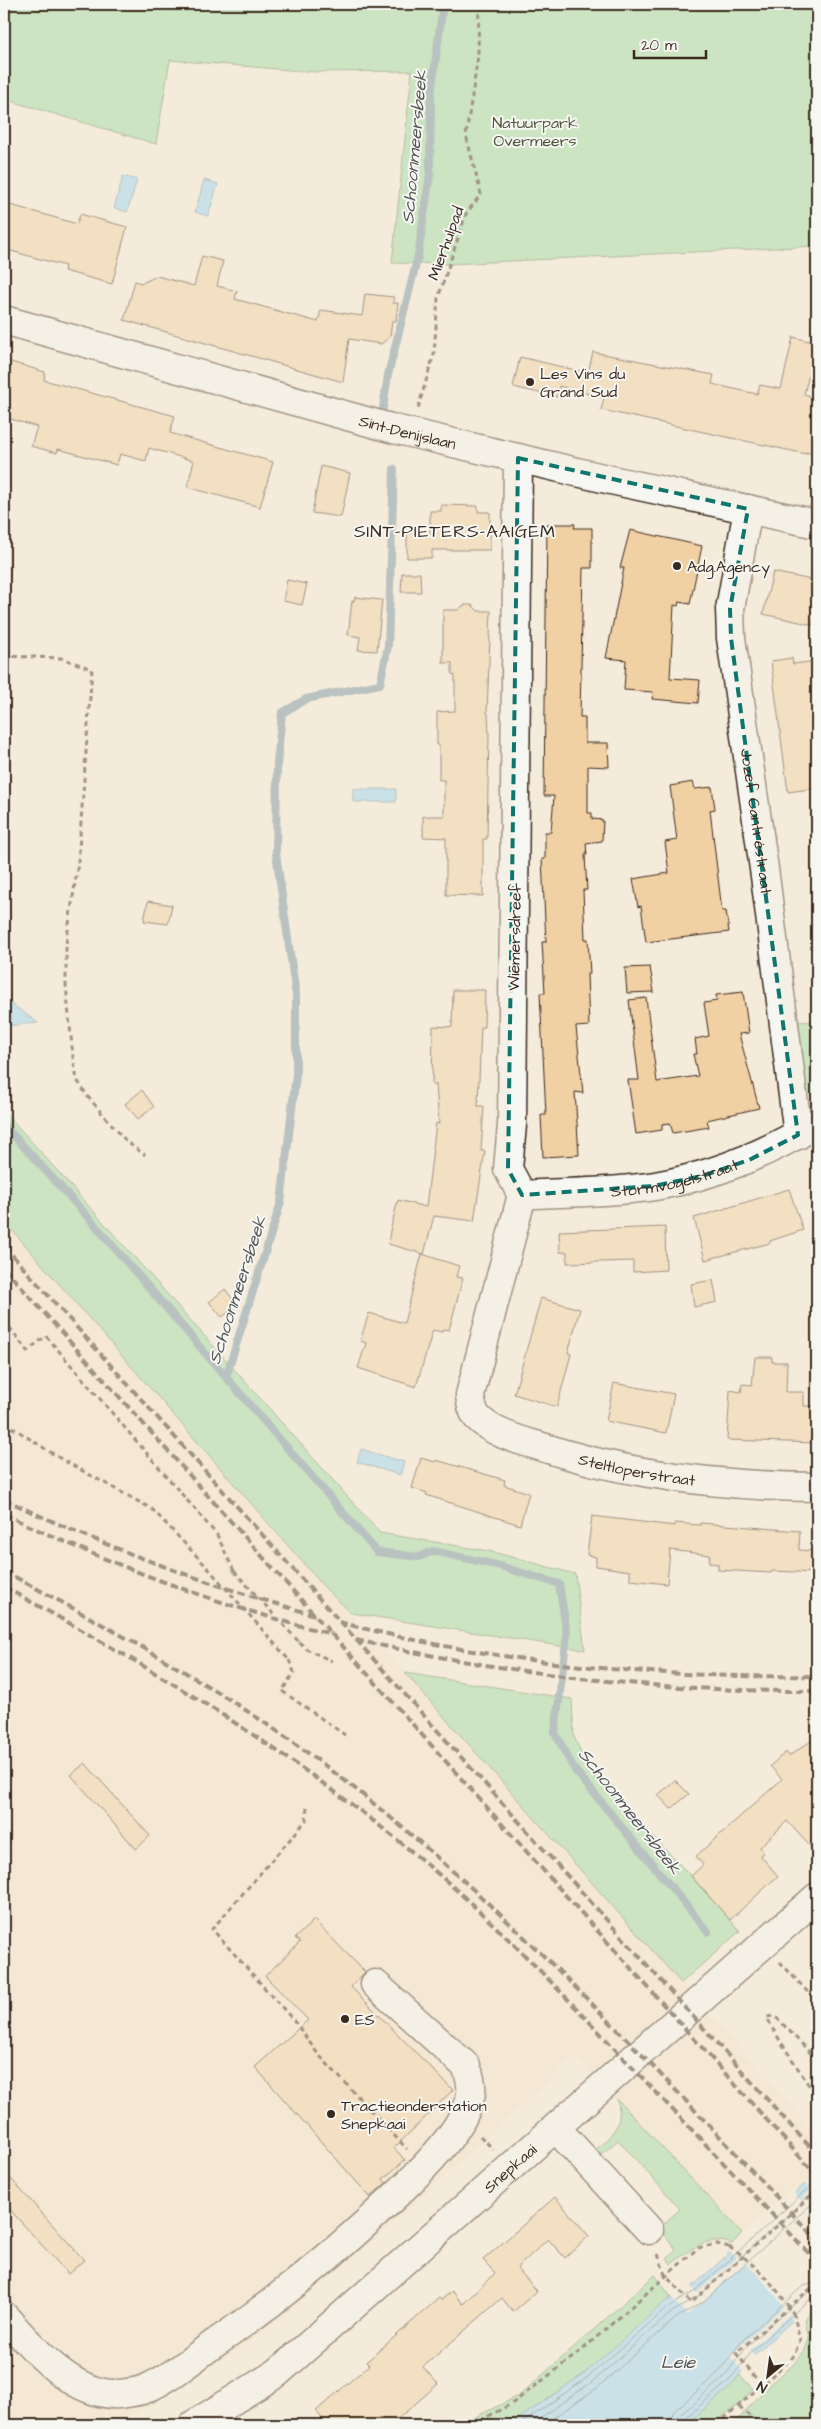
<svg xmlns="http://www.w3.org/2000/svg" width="821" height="2429" font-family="'Architects Daughter',sans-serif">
  <rect width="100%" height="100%" fill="#f4ebda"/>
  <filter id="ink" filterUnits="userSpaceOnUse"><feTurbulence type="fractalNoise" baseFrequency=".02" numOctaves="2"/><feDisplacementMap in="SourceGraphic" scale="10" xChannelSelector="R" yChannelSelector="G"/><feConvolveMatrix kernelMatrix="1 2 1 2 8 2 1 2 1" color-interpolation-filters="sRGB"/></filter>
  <g filter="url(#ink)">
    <path fill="#f3e3ca" d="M4,1221L325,1588L405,1673L817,2135V2173L806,2184L790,2189L742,2233L575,2056L376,2239L266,2330L168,2396L114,2425H4Z"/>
    <path fill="#9cdba3" stroke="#6c8260" d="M4,4H817V246L450,264L392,263L412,71L313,72L170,60L156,144L4,99Z
      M797,1021L817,1022V1098L804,1088Z
      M4,1111L380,1533L489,1551L575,1574L585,1650L351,1613L325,1588L4,1221Z
      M405,1673L572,1699L574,1737L589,1771L691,1876L740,1931L681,1983Z
      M617,2099L742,2233L732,2244C706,2234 691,2250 671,2264L667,2258L676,2249L659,2228L680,2209L618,2140L597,2158L594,2151C613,2134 624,2125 617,2099Z
      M655,2275L671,2297L585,2373L510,2425H459L520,2395Z
      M813,2309L817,2313V2425H733L771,2383L792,2366L805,2350L809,2339L805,2320Z
      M740,2375L753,2389L741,2403L711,2425H685L730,2387Z"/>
    <path fill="#95d5f7" stroke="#7191a0" d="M123,176L137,180L127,212L114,208Z
      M204,180L218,184L208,216L195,212Z
      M353,789H396V802H353Z
      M5,999L38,1023L4,1026Z
      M361,1449L404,1462L400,1475L357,1462Z
      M817,2173V2299L756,2353L730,2387L685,2425H510L585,2373L665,2302L691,2288Z"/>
    <path fill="#f4ebda" d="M817,2171V2198L808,2207L817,2218V2302L794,2323L789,2315L750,2350L756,2358L744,2373L729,2356L784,2306L759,2276L745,2263L687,2315L671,2297L690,2286L697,2293L737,2257L728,2251L793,2192L801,2200L811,2190L804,2182Z"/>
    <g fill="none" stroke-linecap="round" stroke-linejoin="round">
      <path stroke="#5f6e75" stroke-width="1" d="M519,2425L588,2377L668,2307L695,2291L817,2180
        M530,2425L592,2382L672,2312L699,2296L817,2188
        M543,2425L597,2388L676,2318L703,2302L817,2199
        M669,2425L674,2411L717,2374L743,2340L803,2286L817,2282
        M676,2425L679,2416L722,2379L748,2345L808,2292L817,2289
        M683,2425L684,2419L727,2383L753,2350L812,2297L817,2295"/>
      <path stroke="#7191a0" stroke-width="8" d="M383,408L388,375L418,256L430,174L431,95L443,4
        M4,1125L87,1216L377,1552L419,1557L433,1551L496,1565L559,1584L567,1634L555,1733L574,1769L708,1932
        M226,1377L281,1202L296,1075V996L276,853L277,764L282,713L306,699L380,684L388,646L394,469"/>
    </g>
    <path fill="#f1d0a3" stroke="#3b2a1e" d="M4,203L77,224L80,214L127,227L112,284L64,271L65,266L4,249Z
      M202,256L223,261L217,286L237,291L235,299L318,322L321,310L362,316L365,294L394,297L393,303H398L396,321H392L390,337L381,344L349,339L343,382L124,320L135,281L142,283L157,276L194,286Z
      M793,337L817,343L804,394L817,398V455L806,452V454L601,410L604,398L559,386L557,397L513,387L520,357L588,373L593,352L714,375L712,384L757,394L760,385L781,389Z
      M4,360L45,372L44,380L175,416L170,433L273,462L260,507L187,487L194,461L149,448L146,461L120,454L117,465L58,449L57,453L31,446L37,427L4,417Z
      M321,466L350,473L341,517L312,513Z
      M441,505L478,506V512H490V550H432V558H407V533L430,534V511H441Z
      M547,524H575L574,528H592V568H583L580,717H585V743H608L609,767L588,766V813H592V819L603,820L602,841L586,843L587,855H585L587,890H583L585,939H588L590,974H587L589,1026L576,1027L583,1093L575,1092L579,1155L543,1157L541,1115H546L540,993H545L542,942H546L542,859H545V832H551L554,796H544Z
      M630,530L702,546L690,604L679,602L678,606L674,605L670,678L700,680L698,703L652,699L653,692L624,690L626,660L606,658L624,568H620Z
      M773,572L817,581V619L814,618L813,625L763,614Z
      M402,573H420L421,592H401Z
      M287,580L307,584L302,605L283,601Z
      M355,597L382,600L377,651L358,650L360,637L348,635L352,601H354Z
      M464,605H472L478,611H491L487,713H488L489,734L487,839H483V896L446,895V838L423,837V816H444V780H439V745H437V712L455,711V675L452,674V663H443V610H458Z
      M792,658L793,664L817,661V788L788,792L771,661Z
      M693,782L695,789L712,787L715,809L710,810L722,911H726L729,932L646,942L641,906L638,907L633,879L669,873L665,842L677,840L670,786Z
      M148,901L172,905L168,924L144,921Z
      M650,967L654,992L627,993L625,968Z
      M453,990H485L484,1027H481L478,1106H484L481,1151H485L474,1221L434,1216L424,1254L388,1244L390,1231L398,1200L426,1207L436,1123L439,1124L436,1085H432L433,1026L452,1027Z
      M743,992L749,1033L739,1034L759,1108L707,1120L709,1127L673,1133L670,1123L662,1124V1130L636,1134L628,1080H639L629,1000L646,998L657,1082L698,1076L693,1054H697L695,1039L709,1036L704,1003L717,1001L716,995Z
      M142,1090L154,1107L138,1119L125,1104Z
      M789,1189L803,1230L770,1241V1243L705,1260L694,1218Z
      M665,1227L666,1270L633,1272V1261L567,1263V1252H560L559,1231Z
      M422,1254L459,1266L456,1277L463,1278L449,1330L443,1329L442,1332L433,1330L416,1387L358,1368L366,1343L360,1341L369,1313L404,1323Z
      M713,1280L717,1302L694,1307L691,1284Z
      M225,1289L238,1306L222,1317L209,1302Z
      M541,1298L580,1309L568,1353L571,1354L557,1407L514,1394Z
      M755,1357H772V1362H787L786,1392H804V1406H817V1443L727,1440L730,1390L741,1392L742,1384L752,1385Z
      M614,1383L674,1394L666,1433L606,1421Z
      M421,1458L435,1462L436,1460L505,1480L504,1485L529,1493L520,1525L426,1495L427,1493L412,1488Z
      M592,1516L675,1526V1523L700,1525V1523L800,1531L799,1550L817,1551V1573L772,1571L771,1573L718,1570V1564L709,1563L710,1555L670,1550L667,1584L630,1580V1571L596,1566V1557L587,1555Z
      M817,1737V1854L787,1821L760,1847L764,1852L760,1855L778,1876L730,1920L691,1876L703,1865L696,1856L782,1779L770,1766L786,1752L789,1756Z
      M85,1763L150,1836L136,1849L71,1775Z
      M675,1780L689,1794L671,1809L658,1795Z
      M314,1920L365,1972L351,1987L453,2090L394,2148L405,2160L383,2179L386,2183L370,2197L255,2067L308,2020L265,1976L300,1942L295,1938Z
      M4,2171L84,2260L68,2274L4,2203Z
      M555,2197L589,2236L565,2258L548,2239L517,2268L537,2291L513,2312L502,2298L423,2367L438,2384L391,2425H327L316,2411L369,2365L366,2362L439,2298L441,2300L452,2291L463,2304L495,2273L483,2260Z"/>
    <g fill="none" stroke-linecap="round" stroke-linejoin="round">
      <g stroke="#3b2a1e" stroke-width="31">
        <g id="minor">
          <path id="s1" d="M4,320L394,429L611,480L817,524"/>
          <path id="s2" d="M518,458L512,1125L508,1169L522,1195L470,1395C471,1403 472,1410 477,1417C492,1433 519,1440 539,1446C629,1476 722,1486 817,1487"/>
          <path id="s3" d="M748,509L730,609L731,638L765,876L798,1135"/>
          <path id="s4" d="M522,1195C566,1192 612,1193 655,1186C714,1176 766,1154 817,1123"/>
          <path d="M556,2128L649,2230"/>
          <path d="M4,2316C31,2346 73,2397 119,2394C127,2393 138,2392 145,2389C167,2380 189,2362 208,2348C276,2302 339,2250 398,2193C418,2174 451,2141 463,2116C473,2095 474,2087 466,2066L375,1984"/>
          <path id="s5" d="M193,2425L277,2373L817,1897"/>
        </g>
      </g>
      <path stroke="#3b2a1e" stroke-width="3" stroke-dasharray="5 4" stroke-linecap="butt" d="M418,408L434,354L438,298L466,214L481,194L466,135L478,56L479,4
        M4,656L61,658L92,669L78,863L66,944V985L73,1057L77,1080L88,1097L127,1142L145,1155
        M4,1320L27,1351L46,1336L217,1535L234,1571
        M4,1422L61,1459L152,1509L207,1567
        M299,1642L308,1650L332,1661
        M289,1660L294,1672L282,1691L345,1735
        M307,1807L306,1820L298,1830L212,1929L295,2022L318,2054L407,2149
        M780,1962L817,2002
        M817,2060L778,2019L773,2016L767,2017L772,2028L817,2098
        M480,2136L493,2149
        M658,2254L665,2275L691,2303L817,2190
        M761,2385L736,2353L817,2283
        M739,2407L760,2425
        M472,2425L513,2403L582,2350L698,2248L717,2244L729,2247
        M717,2425L793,2357L800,2341L794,2315"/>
      <use href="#minor" stroke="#f6f6f2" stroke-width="28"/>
      <path stroke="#3b2a1e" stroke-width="4" stroke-dasharray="8 4" stroke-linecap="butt" d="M4,1246L817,2155
        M4,1268L817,2176
        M4,1499C104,1547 208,1585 315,1615
        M4,1514C109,1564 219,1606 332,1634
        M4,1571C121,1634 239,1698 344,1780C518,1916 666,2080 817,2240
        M4,1587C162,1673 316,1766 452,1886C514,1942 572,2003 629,2064C692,2130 755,2196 817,2262
        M339,1622C494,1663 657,1679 817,1676
        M356,1640C509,1674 661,1692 817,1691"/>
      <path stroke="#3b2a1e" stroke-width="3" stroke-dasharray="5 4" stroke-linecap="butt" d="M207,1567L289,1660
        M234,1571L299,1642
        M729,2247C756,2264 777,2287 794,2315"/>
    </g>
  </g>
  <path d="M0 0H821V2429H0ZM518,458L748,509L730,609L731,638L798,1135L749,1160L702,1176L654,1186L522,1195L508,1169Z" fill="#f4ebda" fill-opacity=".55" fill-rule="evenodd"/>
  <path fill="none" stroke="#0f766e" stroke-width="4" stroke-dasharray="10 6" stroke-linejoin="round" d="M518,458L748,509L730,609L731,638L798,1135L749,1160L702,1176L654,1186L522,1195L508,1169Z"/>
  <g fill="#3b2a1e" stroke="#f6f6f2" stroke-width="2">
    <circle cx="530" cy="382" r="5"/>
    <circle cx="677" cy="566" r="5"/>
    <circle cx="345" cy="2019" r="5"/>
    <circle cx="331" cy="2114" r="5"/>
  </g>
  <g text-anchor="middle" stroke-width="4" stroke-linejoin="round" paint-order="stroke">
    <g font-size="16" fill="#53563f" stroke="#f6f6f2">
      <text x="535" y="128">Natuurpark<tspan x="535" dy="18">Overmeers</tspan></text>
    </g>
    <g font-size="16" fill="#3b2a1e" stroke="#f6f6f2">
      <text transform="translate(445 243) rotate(-70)" y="6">Mierhulpad</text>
      <text dy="6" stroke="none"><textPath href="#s1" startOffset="419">Sint-Denijslaan</textPath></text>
      <text dy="6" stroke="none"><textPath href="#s3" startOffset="316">Jozef Cantréstraat</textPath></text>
      <text transform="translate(514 937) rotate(-89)" y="6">Wiemersdreef</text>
      <text dy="6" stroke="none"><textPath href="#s4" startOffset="154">Stormvogelstraat</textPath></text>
      <text dy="6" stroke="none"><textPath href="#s2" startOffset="1141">Steltloperstraat</textPath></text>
      <text dy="6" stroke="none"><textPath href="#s5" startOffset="409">Snepkaai</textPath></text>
    </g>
    <g font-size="16" fill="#3b2a1e" stroke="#f6f6f2" text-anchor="start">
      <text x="540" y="379">Les Vins du<tspan x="540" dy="18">Grand Sud</tspan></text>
      <text x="687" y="572">Adg.Agency</text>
      <text x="355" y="2025">ES</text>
      <text x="341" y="2111">Tractieonderstation<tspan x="341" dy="18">Snepkaai</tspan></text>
    </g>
    <g font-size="18" font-style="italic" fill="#525554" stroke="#f6f6f2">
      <text transform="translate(414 147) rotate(-85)" y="6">Schoonmeersbeek</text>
      <text transform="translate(237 1290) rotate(-72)" y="6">Schoonmeersbeek</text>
      <text transform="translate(630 1811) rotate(52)" y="6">Schoonmeersbeek</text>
      <text x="678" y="2368">Leie</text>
    </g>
    <g font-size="18" letter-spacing="1" fill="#3b2a1e" stroke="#f6f6f2">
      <text x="455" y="537">SINT-PIETERS-AAIGEM</text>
    </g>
  </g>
  <rect width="821" height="2429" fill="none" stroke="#f6f6f2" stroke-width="20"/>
  <rect x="10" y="10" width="801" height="2409" fill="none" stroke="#3b2a1e" stroke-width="2" filter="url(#ink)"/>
  <g transform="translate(768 2376) rotate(209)" stroke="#f6f6f2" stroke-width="4" paint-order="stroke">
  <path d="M0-4L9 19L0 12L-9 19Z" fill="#3b2a1e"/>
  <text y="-8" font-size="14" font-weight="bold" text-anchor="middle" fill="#3b2a1e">N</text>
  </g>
  <path d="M634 50v8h72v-8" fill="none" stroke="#3b2a1e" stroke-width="2.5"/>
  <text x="641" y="50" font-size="15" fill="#3b2a1e" stroke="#f6f6f2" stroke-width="4" paint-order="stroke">20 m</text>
</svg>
